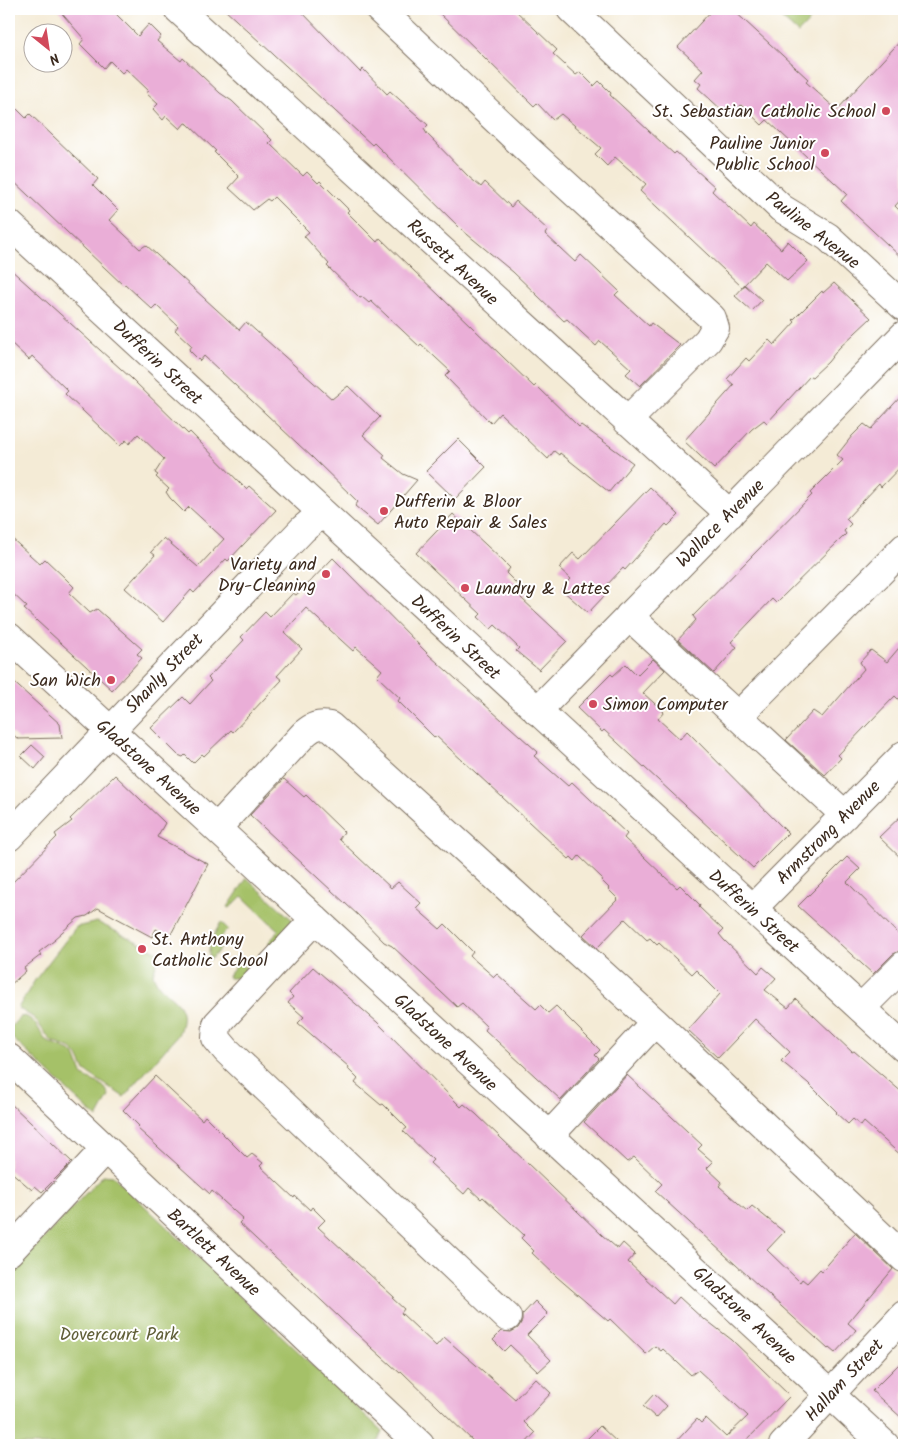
<svg xmlns="http://www.w3.org/2000/svg" width="913" height="1454" font-family="Kalam,sans-serif">
  <rect width="100%" height="100%" fill="#fff"/>
  <filter id="ink" filterUnits="userSpaceOnUse"><feTurbulence type="fractalNoise" baseFrequency=".02" numOctaves="2"/><feDisplacementMap in="SourceGraphic" scale="10" xChannelSelector="R" yChannelSelector="G"/><feConvolveMatrix kernelMatrix="1 2 1 2 8 2 1 2 1" color-interpolation-filters="sRGB"/></filter>
  <filter id="wash" filterUnits="userSpaceOnUse"><feTurbulence type="fractalNoise" baseFrequency=".0096" numOctaves="4" result="noise"/><feDisplacementMap in="SourceGraphic" scale="20" xChannelSelector="R" yChannelSelector="G"/><feGaussianBlur stdDeviation="1.12" result="paint"/><feColorMatrix in="noise" values="0 0 0 0 0 0 0 0 0 0 0 0 0 0 0 0 0 1.4 0 .05"/><feComposite in="paint" operator="in"/></filter>
  <g filter="url(#wash)">
    <rect width="100%" height="100%" fill="#f4ebd6"/>
    <path fill="#a5c168" stroke="#707643" d="M771,9H821L798,33Z
      M247,878L299,926L244,978H229L228,976L239,963L245,968L257,957L260,960L272,947L268,943L279,931L242,896L230,908L228,907Z
      M97,922L160,953L153,974C162,1001 194,997 178,1035L124,1097L85,1071L78,1056L71,1049L51,1041L34,1018L18,1008L35,980L76,927Z
      M221,922L228,929L216,941L222,947L210,960C206,946 214,935 221,922Z
      M25,1016C37,1021 39,1031 46,1041L70,1051L75,1055L83,1076C94,1083 105,1082 109,1096L97,1118L9,1035V1029L20,1017Z
      M103,1175L113,1176L382,1431L380,1439L374,1445H9V1275Z"/>
    <g id="blocks">
      <path fill="#eaaed7" d="M58,9H111L138,36L149,24L161,36L157,41L181,61L183,58L220,93L232,101L272,140L269,143L303,176L307,172L318,183L320,181L349,210L347,212L377,242L380,238L534,387L536,385L579,427L581,425L633,463L609,492L560,453L559,455L554,451L548,459L500,413L491,423L445,376L450,371L421,344L419,346L371,301L369,303L362,297L360,298L327,266L329,264L304,236L309,232L274,197L270,201L267,199L253,210L229,188L239,177L214,152L216,151L188,124L185,123L180,129L166,116L163,120L153,109L158,104L146,93L149,91L126,69L122,73L110,61L104,68L80,44L84,39Z
        M224,9H299L360,72L363,69L387,94L390,91L428,125L424,129L427,134L469,177L481,187L485,182L511,207L516,201L548,230L545,234L575,262L581,255L619,291L615,295L649,326L651,323L680,345L640,386L626,374L631,369L600,341L596,346L567,319L564,321L513,272L462,230L374,143L372,145Z
        M435,9H514L557,50L553,54L576,75L580,72L594,86L599,81L611,93L610,95L674,154L676,152L715,187L712,191L751,228L754,224L781,249L788,241L808,261L787,281L766,262L742,287L640,191L646,184L615,157L607,166L595,154L601,148L561,114L553,120L537,103L534,106Z
        M713,9H732L808,79L806,82L837,110L904,37V196L895,206L904,215V260L841,201L847,194L767,120L762,125L741,105L733,114L728,108L724,112L698,88L701,84L695,79L703,70L678,47Z
        M9,101L26,118L30,114L98,179L93,185L118,210L109,220L140,249L146,245L239,330L246,322L332,399L348,386L380,417L363,435L385,455L383,458L403,474L417,480L378,525L355,506L358,502L313,458L204,356L200,361L189,350L192,346L175,330L178,326L156,305L152,309L125,284L124,286L9,177Z
        M9,268L131,378L188,434L190,432L246,489L249,486L276,510L228,561L226,559L194,593L191,590L163,622L125,588L155,555L151,552L164,538L198,567L224,539L189,507L184,512L170,498L166,492L169,489L156,477L158,475L155,473L164,459L138,434L129,444L126,440L120,446L65,394L68,391L32,356L29,360L9,341Z
        M834,283L871,318L839,348L828,362L812,377L810,376L767,423L764,420L752,429L714,469L684,441L734,385L727,379L746,358L749,361L769,340L774,345L795,322L793,320L822,291L823,293Z
        M745,285L762,300L752,311L735,296Z
        M904,393V463L881,487L879,484L846,519L851,524L844,531L846,534L776,603L772,599L731,642L737,647L714,673L678,640L696,620L693,616L812,495L810,493L843,460L837,455L852,436L864,424L871,429Z
        M458,439L486,467L455,499L426,471Z
        M650,487L679,515L668,526L666,524L625,570L623,568L603,589L607,593L588,613L561,589L571,579L559,568L573,553L580,559Z
        M453,514L502,560L510,568L506,573L526,593L521,598L567,641L539,670L516,651L519,648L495,625L491,629L478,617L481,614L416,553Z
        M9,536L40,564L45,559L64,577L74,587L69,593L90,613L97,609L142,649L137,654L142,658L112,690L24,609L27,607L9,590Z
        M333,558L429,655L538,752L534,756L568,786L572,782L627,834L624,838L664,876L677,888L680,885L700,905L699,907L723,930L719,934L724,940L758,973L763,967L776,978L765,990L788,1008L796,999L852,1052L854,1051L904,1094V1158L864,1122L861,1126L853,1119L848,1124L836,1113L837,1112L808,1083L781,1061L790,1052L755,1019L718,1058L688,1030L720,994L696,970L692,974L659,943L657,945L650,938L647,940L625,919L597,948L583,935L618,899L608,889L609,888L601,880L602,878L579,856L575,861L571,857L569,859L436,736L435,738L398,701L400,698L377,676L382,670L356,647L353,651L306,608L284,632L302,649L277,676L282,680L233,732L231,730L204,756L202,754L193,763L185,755L183,757L178,755L151,728L183,697L190,704L211,681L208,678L244,640L241,637L265,612L270,617L293,593L296,595L307,585Z
        M904,642V705L895,696L838,755L841,758L825,775L786,740L813,711L822,717L864,669L860,662L871,650L887,662Z
        M653,659L665,670L643,693L664,712L658,719L680,739L687,731L788,833L753,868L604,730L602,732L577,708L611,674L613,676L626,664L637,675Z
        M9,678L60,724L62,738L18,739L9,731Z
        M32,745L45,757L35,769L21,756Z
        M115,775L165,823L157,837L208,864L170,936L156,929L152,937L98,908L87,916L78,918L54,939L55,940L39,952L41,955L24,968L26,971L9,986V886L57,837L55,834L72,821L70,819Z
        M284,779L304,797L306,795L344,832L339,839L391,888L398,882L421,903L416,908L440,929L445,924L473,952L470,956L494,977L497,974L536,1009L540,1005L548,1013L556,1006L600,1050L595,1055L599,1059L561,1100L485,1030L487,1027L462,1003L457,1007L392,946L384,942L359,916L250,815Z
        M904,813V861L879,837Z
        M847,857L860,869L847,882L904,940V950L893,954L873,974L798,906Z
        M313,967L377,1022L461,1107L464,1104L476,1114L602,1235L618,1249L623,1243L635,1254L628,1262L673,1304L679,1297L704,1320L705,1319L732,1340L790,1396L742,1445H673L697,1419L701,1423L706,1418L726,1437L748,1416L698,1370L691,1375L663,1349L661,1351L655,1346L646,1354L610,1319L608,1321L557,1277L532,1253L534,1251L521,1238L524,1235L483,1197L481,1199L469,1188L464,1194L430,1163L433,1160L403,1131L407,1128L383,1104L381,1105L355,1083L358,1079L348,1069L349,1067L298,1023L304,1017L288,1003L293,997L289,993Z
        M627,1075L702,1145L698,1149L713,1162L707,1168L722,1182L719,1186L747,1211L752,1206L784,1232L767,1250L800,1282L802,1279L807,1283L820,1269L822,1271L855,1233L893,1269L848,1323L856,1330L835,1353L829,1348L828,1349L655,1191L662,1184L634,1157L627,1162L584,1122Z
        M155,1076L202,1120L205,1116L247,1158L252,1154L263,1163L260,1166L294,1198L295,1196L310,1210L312,1207L325,1220L318,1227L394,1297L392,1298L404,1309L401,1313L436,1346L444,1337L515,1399L535,1378L551,1393L524,1422L535,1433L524,1445H477L401,1371L400,1373L372,1348L239,1223L243,1219L212,1191L210,1194L137,1128L139,1126L123,1110Z
        M9,1102L72,1162L42,1192L35,1186L32,1190L9,1170Z
        M535,1301L548,1314L527,1335L551,1360L538,1372L510,1345L504,1351L493,1340L502,1331L511,1332L518,1328L522,1321V1315Z
        M904,1359V1420L872,1391Z
        M654,1394L667,1406L656,1418L643,1406Z
        M600,1426L620,1445H581Z"/>
    </g>
  </g>
  <g filter="url(#ink)">
    <use href="#blocks" fill-opacity="0" stroke="#7c6e5e" stroke-width="1"/>
    <g fill="none" stroke-linecap="round" stroke-linejoin="round">
      <g stroke="#7c6e5e" stroke-width="30">
        <path id="minor" d="M178,9L730,514
          M379,9L527,149L712,318L715,328L708,340L627,421
          M571,9L781,208L828,237L904,307
          M629,616L845,815
          M9,637L885,1445
          M537,711L904,335
          M738,716L904,548
          M217,828L304,734C313,726 318,724 330,726L655,1022L904,1258
          M9,837L303,529L322,513
          M752,909L904,755
          M315,919L217,1024L216,1038L226,1050L507,1317
          M861,1008L904,965
          M9,1058L420,1445
          M549,1136L655,1022
          M9,1252L105,1149
          M783,1445L904,1315"/>
      </g>
      <g stroke="#7c6e5e" stroke-width="30">
        <path id="major" d="M9,224L904,1048"/>
      </g>
      <use href="#minor" stroke="#fff" stroke-width="28"/>
      <use href="#major" stroke="#fff" stroke-width="28"/>
    </g>
  </g>
  <g fill="#d1495b" stroke="#fff" stroke-width="2">
    <circle cx="886" cy="111" r="5"/>
    <circle cx="825" cy="153" r="5"/>
    <circle cx="384" cy="511" r="5"/>
    <circle cx="326" cy="574" r="5"/>
    <circle cx="465" cy="588" r="5"/>
    <circle cx="111" cy="680" r="5"/>
    <circle cx="593" cy="704" r="5"/>
    <circle cx="142" cy="949" r="5"/>
  </g>
  <g text-anchor="middle" stroke-width="4" stroke-linejoin="round" paint-order="stroke">
    <g font-size="18" fill="#3b2a1e" stroke="#fff" text-anchor="end">
      <text x="876" y="117">St. Sebastian Catholic School</text>
      <text x="815" y="149">Pauline Junior<tspan x="815" dy="21">Public School</tspan></text>
      <text x="394" y="507" text-anchor="start">Dufferin &amp; Bloor<tspan x="394" dy="21">Auto Repair &amp; Sales</tspan></text>
      <text x="316" y="570">Variety and<tspan x="316" dy="21">Dry-Cleaning</tspan></text>
      <text x="475" y="594" text-anchor="start">Laundry &amp; Lattes</text>
      <text x="101" y="686">San Wich</text>
      <text x="603" y="710" text-anchor="start">Simon Computer</text>
      <text x="152" y="945" text-anchor="start">St. Anthony<tspan x="152" dy="21">Catholic School</tspan></text>
    </g>
    <g font-size="18" fill="#3b2a1e" stroke="#fff">
      <text transform="translate(813 230) rotate(38)" y="6">Pauline Avenue</text>
      <text transform="translate(453 262) rotate(43)" y="6">Russett Avenue</text>
      <text transform="translate(158 362) rotate(43)" y="6">Dufferin Street</text>
      <text transform="translate(720 523) rotate(-45)" y="6">Wallace Avenue</text>
      <text transform="translate(456 637) rotate(43)" y="6">Dufferin Street</text>
      <text transform="translate(164 673) rotate(-46)" y="6">Shanly Street</text>
      <text transform="translate(149 767) rotate(42)" y="6">Gladstone Avenue</text>
      <text transform="translate(828 832) rotate(-45)" y="6">Armstrong Avenue</text>
      <text transform="translate(754 911) rotate(42)" y="6">Dufferin Street</text>
      <text transform="translate(446 1042) rotate(43)" y="6">Gladstone Avenue</text>
      <text transform="translate(214 1252) rotate(43)" y="6">Bartlett Avenue</text>
      <text transform="translate(745 1315) rotate(43)" y="6">Gladstone Avenue</text>
      <text transform="translate(844 1380) rotate(-47)" y="6">Hallam Street</text>
    </g>
    <g font-size="18" fill="#605f38" stroke="#fff">
      <text x="119" y="1340">Dovercourt Park</text>
    </g>
  </g>
  <rect width="913" height="1454" fill="none" stroke="#fff" stroke-width="30"/>
  <g transform="translate(48 48) rotate(150)"><circle r="24" fill="#ffffff" stroke="#b1aaa5"/>
  <path d="M0-4L9 19L0 12L-9 19Z" fill="#d1495b"/>
  <text y="-8" font-size="14" font-weight="bold" text-anchor="middle" fill="#3b2a1e">N</text>
  </g>
</svg>
